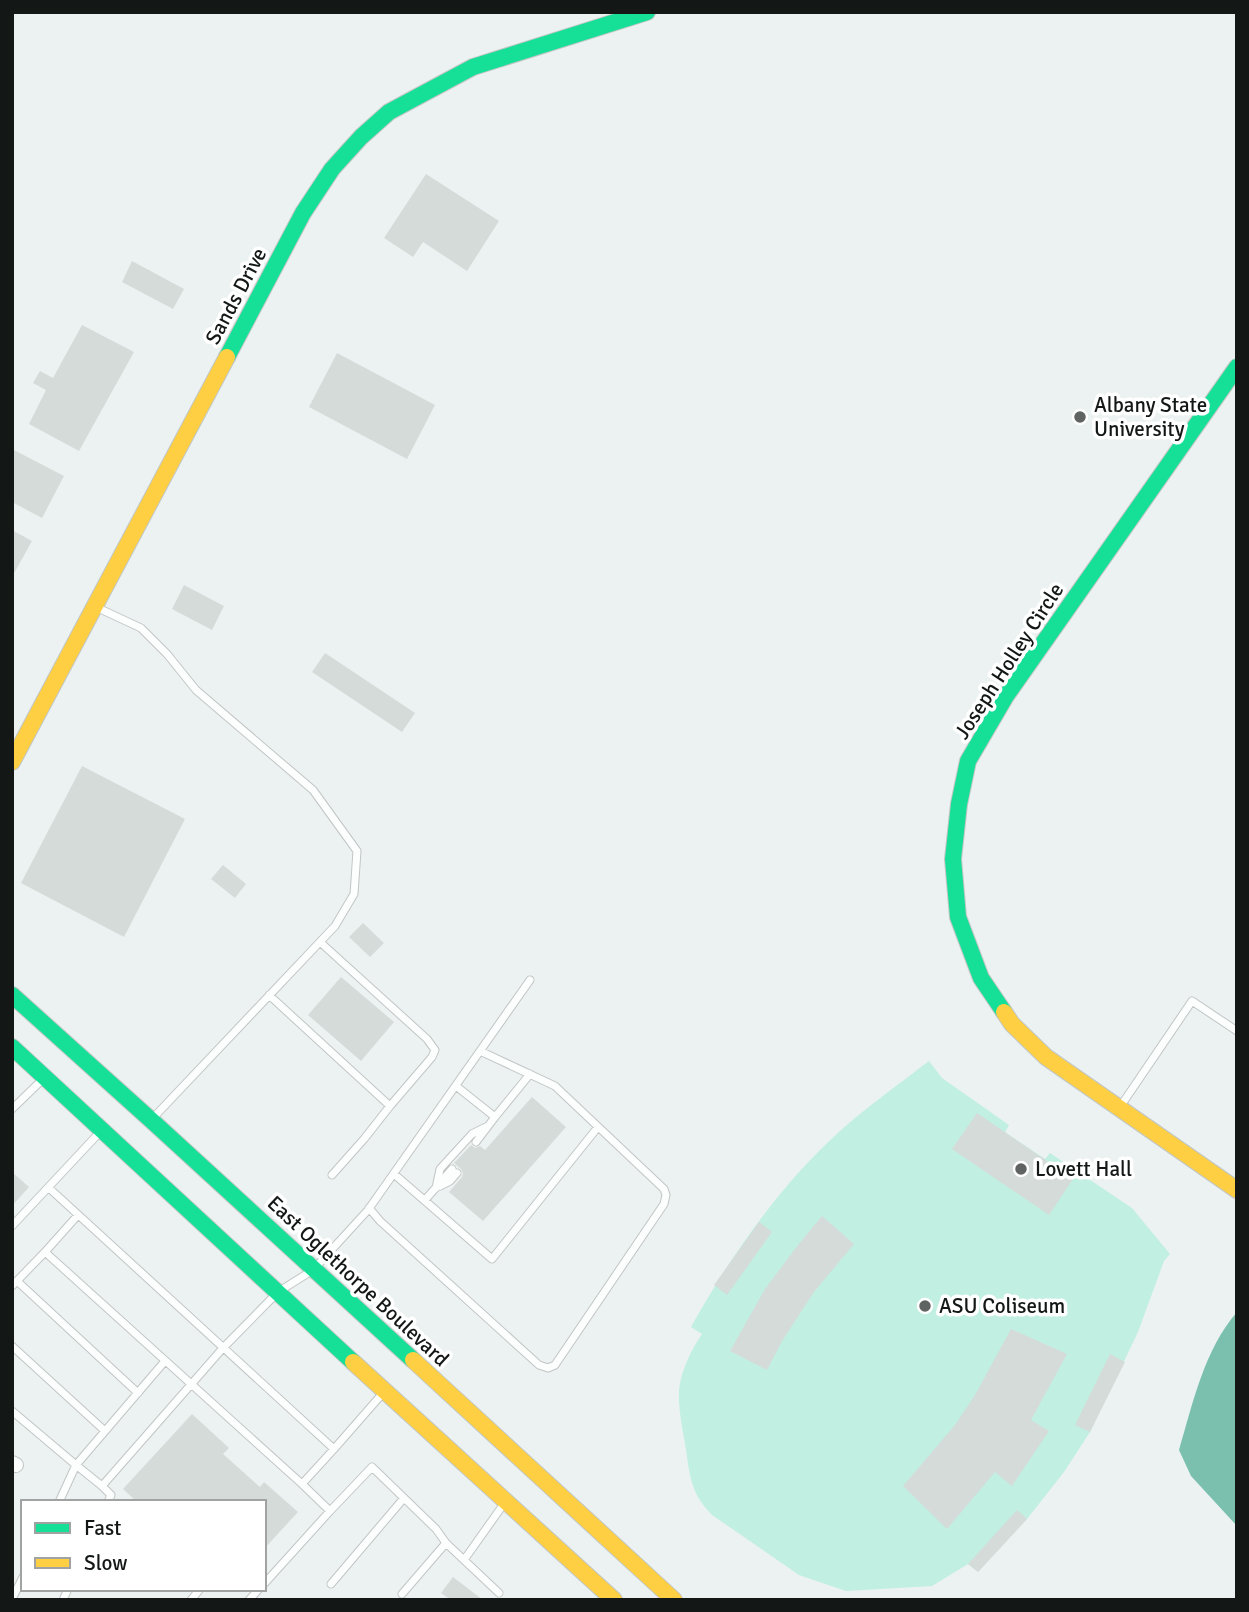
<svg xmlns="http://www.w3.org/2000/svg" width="1249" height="1612" font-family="Signika,sans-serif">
  <rect width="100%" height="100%" fill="#ecf2f1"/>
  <path fill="#c1efe2" d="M929,1061L942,1078L1009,1125L1005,1132L1045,1159L1050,1153L1132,1208L1170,1254L1164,1261L1138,1332L1090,1432L1064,1472L1027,1519L978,1572L968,1564L932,1586L846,1591L799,1575L712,1515C704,1506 697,1498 694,1488C689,1476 688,1462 686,1450C683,1430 678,1410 679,1390C681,1371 691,1350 702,1334L691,1327C730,1257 780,1185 840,1131C868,1106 899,1084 929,1061Z"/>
  <path fill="#7bc0af" d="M1237,1312V1526L1191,1476L1179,1450C1193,1403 1204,1350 1237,1312Z"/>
  <path fill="#d5dbd9" d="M426,174L499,221L467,271L423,242L413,257L384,238Z
    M132,261L184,289L173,309L122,282Z
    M82,325L134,352L79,451L29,424L46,390L33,383L40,371L53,378Z
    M337,353L435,405L407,459L309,407Z
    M12,449L64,476L42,518L12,502Z
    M12,530L32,541L12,577Z
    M184,585L224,606L212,630L172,609Z
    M325,653L415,713L402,732L312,672Z
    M82,766L185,819L124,937L21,883Z
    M223,865L246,884L235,898L211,879Z
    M363,923L384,943L370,957L349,937Z
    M341,977L394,1022L361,1061L308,1015Z
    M532,1097L566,1127L483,1221L449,1192L462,1177L463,1173L461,1169L454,1163L471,1145L475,1148L480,1146L485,1150Z
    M977,1113L1073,1179L1049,1215L952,1149Z
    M12,1172L29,1187L12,1206Z
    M822,1216L854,1244L814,1292L782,1341L767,1370L730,1351L765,1289L798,1245Z
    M759,1222L772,1232L727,1295L714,1285Z
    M1011,1329L1067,1354L1031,1420L1049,1431L1012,1486L995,1472L947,1529L903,1486L955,1425L975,1395Z
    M1110,1354L1125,1362L1090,1432L1075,1425Z
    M192,1414L229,1448L223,1454L260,1487L264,1482L298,1512L264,1549V1502H137L123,1489Z
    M1017,1510L1027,1519L978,1572L968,1564Z
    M453,1577L483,1600H451L441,1593Z"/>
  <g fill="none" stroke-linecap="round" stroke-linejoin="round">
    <g stroke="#c1c6c5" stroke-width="9">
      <path id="lane" d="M98,608L141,628L167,654L196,690L313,790L357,851L354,894L335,926L154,1117
        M320,942L427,1039L435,1050L432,1057L390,1106
        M269,995L390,1106L364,1139L332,1175
        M456,1086L495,1117L530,1074
        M1120,1107L1192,1001L1237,1031
        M12,1109L42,1080
        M476,1142L495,1117
        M394,1174L492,1259L598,1127
        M440,1186L450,1181L457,1173
        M49,1188L334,1449L383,1393
        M436,1188L440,1169L472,1134L486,1127
        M425,1200L452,1169
        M369,1208L380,1221L539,1365L548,1368L555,1365L664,1204L666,1195L664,1189L555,1086L480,1051
        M78,1215L45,1252L302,1484
        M12,1226L100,1132
        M17,1281L138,1393
        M12,1286L45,1252
        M12,1346L105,1431
        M12,1411L76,1465L165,1361
        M102,1486L111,1495L108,1502
        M59,1502L76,1465L102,1486L223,1348L278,1292L313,1270L368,1210L530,980
        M330,1511L372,1467L436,1529L446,1543
        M464,1560L499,1593
        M264,1584L330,1511L302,1484L334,1449
        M331,1584L404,1498
        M402,1594L446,1543L464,1560L503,1505
        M12,1599L23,1577
        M63,1600L68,1589
        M191,1600L200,1589
        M249,1600L259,1589"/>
    </g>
    <g stroke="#c1c6c5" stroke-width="16">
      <path id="street" d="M12,1463L16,1465"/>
    </g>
    <g stroke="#c1c6c5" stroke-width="18">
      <path id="fast" d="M227,357L303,213L332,169L361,137L389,112L473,67L647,12
        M12,995L151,1120L413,1360
        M1004,1012L981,978L958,917L953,859L959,804L968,761L1006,696L1237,367
        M12,1047L353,1362"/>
    </g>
    <g stroke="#c1c6c5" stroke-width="18">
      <path id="slow" d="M12,762L227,357
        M1004,1012L1012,1024L1046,1057L1237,1190
        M413,1360L674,1600
        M353,1362L614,1600"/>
    </g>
    <use href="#lane" stroke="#fcfdfd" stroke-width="7"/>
    <use href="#street" stroke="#fcfdfd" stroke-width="14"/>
    <use href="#fast" stroke="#16e098" stroke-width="16"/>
    <use href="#slow" stroke="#ffcf43" stroke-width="16"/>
  </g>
  <g fill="#5f6463" stroke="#fff" stroke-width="2.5">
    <circle cx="1080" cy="417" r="7"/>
    <circle cx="1021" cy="1169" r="7"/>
    <circle cx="925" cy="1306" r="7"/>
  </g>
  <g text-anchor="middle" stroke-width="7" stroke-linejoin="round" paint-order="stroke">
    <g font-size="21" fill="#131817" stroke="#fff">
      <text transform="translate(236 296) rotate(-62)" y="7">Sands Drive</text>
      <text transform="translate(1009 661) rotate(-57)" y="7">Joseph Holley Circle</text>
      <text transform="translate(358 1281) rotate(43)" y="7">East Oglethorpe Boulevard</text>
    </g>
    <g font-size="21" fill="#131817" stroke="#fff" text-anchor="start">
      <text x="1094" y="412">Albany State<tspan x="1094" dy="24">University</tspan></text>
      <text x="1035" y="1176">Lovett Hall</text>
      <text x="939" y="1313">ASU Coliseum</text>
    </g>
  </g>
  <rect width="1249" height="1612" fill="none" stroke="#131817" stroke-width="28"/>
  <rect x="21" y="1500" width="245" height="91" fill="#ffffff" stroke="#a1a3a2" stroke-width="2"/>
  <rect x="35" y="1523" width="35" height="10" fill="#16e098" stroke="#a1a3a2" stroke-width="2"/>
  <text x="84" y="1535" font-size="21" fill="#131817">Fast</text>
  <rect x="35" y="1558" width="35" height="10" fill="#ffcf43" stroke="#a1a3a2" stroke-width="2"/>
  <text x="84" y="1570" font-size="21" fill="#131817">Slow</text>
</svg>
